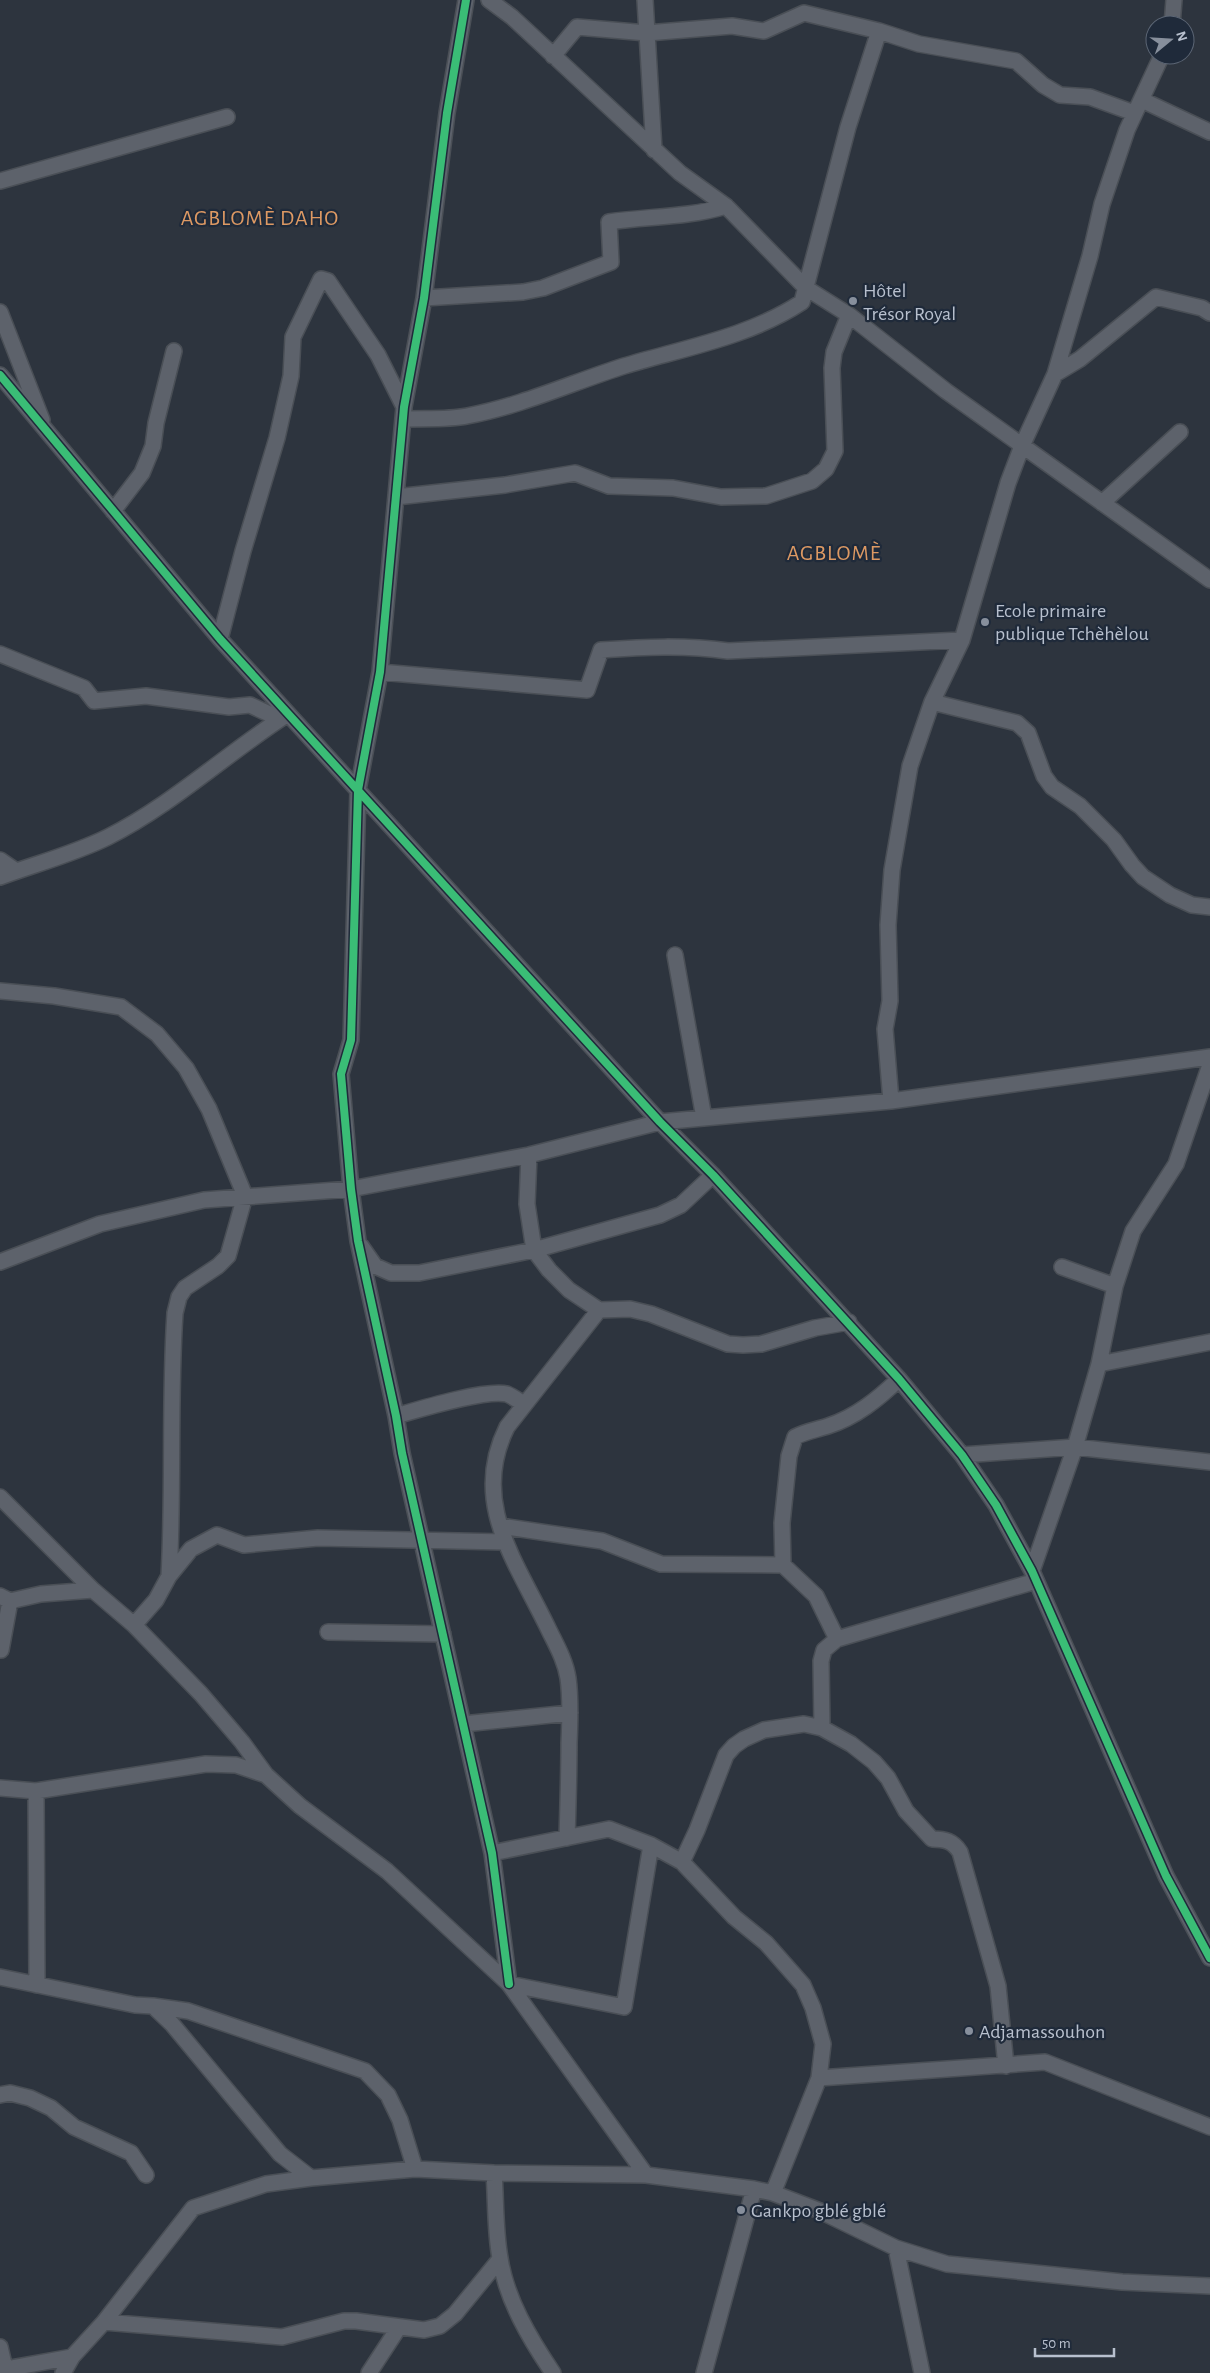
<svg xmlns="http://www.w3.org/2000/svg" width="1210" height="2373" font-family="'Alegreya Sans',sans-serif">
  <rect width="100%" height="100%" fill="#2d343e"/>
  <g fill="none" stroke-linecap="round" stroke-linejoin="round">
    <g stroke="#4a4f56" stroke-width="18">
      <path id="minor" d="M466,0L447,113L424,298L404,407L380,672L358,790L351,1040L341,1074L351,1189L358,1241L396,1416L402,1453L492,1853L509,1984
        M489,0L512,17L680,173L726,206L806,288L849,315L946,391L1210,580
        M1172,25L1174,0
        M553,56L577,27L647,33L645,0
        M1142,100L1210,132
        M654,150L647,33L732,26L764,31L804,13L879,31L919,44L1016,61L1043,85L1060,95L1090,97L1134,113
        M0,181L227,117
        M424,298L523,292L543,288L611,262L609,222C649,216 687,218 726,206
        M0,312L42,420
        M1055,374L1080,359L1156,297L1202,308L1210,313
        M0,375L220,639L660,1122L713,1175L899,1379L962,1455L996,1505L1032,1571L1166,1876L1210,1958
        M403,419C424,418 447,420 467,416C521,406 571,383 624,366C684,348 749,337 802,302L848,127L879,31
        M396,497L505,485L575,473L609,486L673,488L721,497L766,496L812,481L826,469L835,451L832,368L834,352L849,315
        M1102,503L1180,432
        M113,511L142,473L153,446L156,423L174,351
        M220,639L243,551L277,438L291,376L293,337L321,279L328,281L378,355L404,407
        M0,654L84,688L94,701L146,696L229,707L250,705L280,719
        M380,672L587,690L601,650C644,647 685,645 728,651L962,640
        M932,702L1017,723L1028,733L1044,776L1052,787L1080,806L1114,840L1132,865L1143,877L1170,895L1192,905L1210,907
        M0,860L16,871
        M0,877C35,864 74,854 108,837C172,805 227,753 288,714
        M675,955L704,1118
        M0,991L54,996L121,1007L157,1034L186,1068L209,1109L245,1196L228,1256L218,1266L185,1288L179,1297L175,1313C169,1401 174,1488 169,1576
        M891,1101L885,1029L890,1001L888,925L892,870L910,766L932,702L962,640L1008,483L1022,446L1055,374L1090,256L1102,204L1127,130L1162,55
        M529,1155L527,1204L534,1250L549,1270L569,1290L599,1310L630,1309L651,1314L728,1344L743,1345L761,1344L815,1328L849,1322
        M361,1246L375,1266L391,1273H419L534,1250L660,1215L681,1205L713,1175
        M0,1262L100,1224L204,1200L351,1189L529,1155L660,1122L891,1101L1210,1057
        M1062,1267L1115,1286
        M1099,1364L1210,1342
        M396,1416C420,1409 485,1389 507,1394C512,1396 519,1401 524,1404
        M962,1455L1075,1447L1210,1462
        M0,1497L93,1590L134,1625L201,1694L242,1742L266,1775L300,1806L387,1871L509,1984L646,2175
        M500,1526L602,1541L661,1564L783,1565L816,1596L837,1639L824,1650L821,1661L822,1728
        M783,1565L782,1523L789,1456L795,1437C806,1431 816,1430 828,1426C856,1417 878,1399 899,1379
        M1032,1571L1075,1447L1099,1364L1115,1286L1133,1231L1176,1164L1210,1065
        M0,1596L10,1601L41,1594L93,1590
        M134,1625L156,1600L169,1576L191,1549L217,1535L244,1545L318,1538L505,1542
        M328,1632L443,1634
        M837,1639L1036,1581
        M1,1650L10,1601
        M463,1724L570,1713
        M0,1788L36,1791L206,1764L236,1765L266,1775
        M36,1791L37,1985
        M567,1838C568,1806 569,1774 569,1743C570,1722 571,1699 568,1678C565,1659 555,1643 547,1626C515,1560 470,1501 507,1427L599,1310
        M492,1853L609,1829L651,1845L682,1862L734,1917L766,1943L803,1985L813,2008L823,2044L819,2078L773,2193
        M682,1862L697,1830L726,1755L734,1746L744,1739L764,1730L804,1724L822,1728L851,1744L874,1762L888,1778L906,1811L932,1839C945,1839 953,1841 960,1852L998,1986L1006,2066
        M0,1977L135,2005L153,2006L172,2024L280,2154L311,2178L415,2169L494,2173L646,2175L754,2189L773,2193L820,2211L896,2248L947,2264L1122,2282L1210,2286
        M509,1984L624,2007L651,1845
        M153,2006L188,2011L365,2071L388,2095L400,2120L415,2169
        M819,2078L1045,2062L1210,2127
        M0,2095L10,2093L30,2098L51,2108L74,2127L131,2153L146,2175
        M494,2173C496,2201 495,2231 500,2258C506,2299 530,2339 553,2373
        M896,2248L922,2373
        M104,2322L282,2337L344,2321H356L424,2330L440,2326L455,2314L500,2259
        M0,2347L6,2373
        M0,2370L72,2357
        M63,2373L72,2357L104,2322L193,2208L266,2184L311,2178
        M369,2373L399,2327
        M704,2373L754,2189"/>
    </g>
    <use href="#minor" stroke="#5d626b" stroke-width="15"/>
    <g stroke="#1f2a3a" stroke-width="11">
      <path id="cycleway" d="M466,0L447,113L424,298L404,407L380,672L358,790L351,1040L341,1074L351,1189L358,1241L396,1416L402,1453L492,1853L509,1984
        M0,375L220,639L660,1122L713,1175L899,1379L962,1455L996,1505L1032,1571L1166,1876L1210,1958"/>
    </g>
    <use href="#cycleway" stroke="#3abd76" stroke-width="8"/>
  </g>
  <g fill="#878f9c" stroke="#1f2a3a" stroke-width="2">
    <circle cx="853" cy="301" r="5"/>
    <circle cx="985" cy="622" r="5"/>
    <circle cx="969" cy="2031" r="5"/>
    <circle cx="741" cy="2210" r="5"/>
  </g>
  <g text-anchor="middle" stroke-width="4.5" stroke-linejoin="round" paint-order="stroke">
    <g font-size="20" fill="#b8c0ce" stroke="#1f2a3a" text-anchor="start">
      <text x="863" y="297">Hôtel<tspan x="863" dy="23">Trésor Royal</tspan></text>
      <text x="995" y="617">Ecole primaire<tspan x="995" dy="23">publique Tchèhèlou</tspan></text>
      <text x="979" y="2038">Adjamassouhon</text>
      <text x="751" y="2217">Gankpo gblé gblé</text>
    </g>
    <g font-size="22" letter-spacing="1" fill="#dd9963" stroke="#1f2a3a">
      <text x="260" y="225">AGBLOMÈ DAHO</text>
      <text x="834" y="560">AGBLOMÈ</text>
    </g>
  </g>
  <g transform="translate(1170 40) rotate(72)"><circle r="24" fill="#1f2a3a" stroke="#5c6675"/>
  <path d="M0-4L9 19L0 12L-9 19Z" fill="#878f9c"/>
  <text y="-8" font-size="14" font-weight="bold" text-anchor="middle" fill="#b8c0ce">N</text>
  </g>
  <path d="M1035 2348v8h79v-8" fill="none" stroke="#b8c0ce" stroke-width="2.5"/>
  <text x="1042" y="2348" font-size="15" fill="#b8c0ce" stroke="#1f2a3a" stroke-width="4" paint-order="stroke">50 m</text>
</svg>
